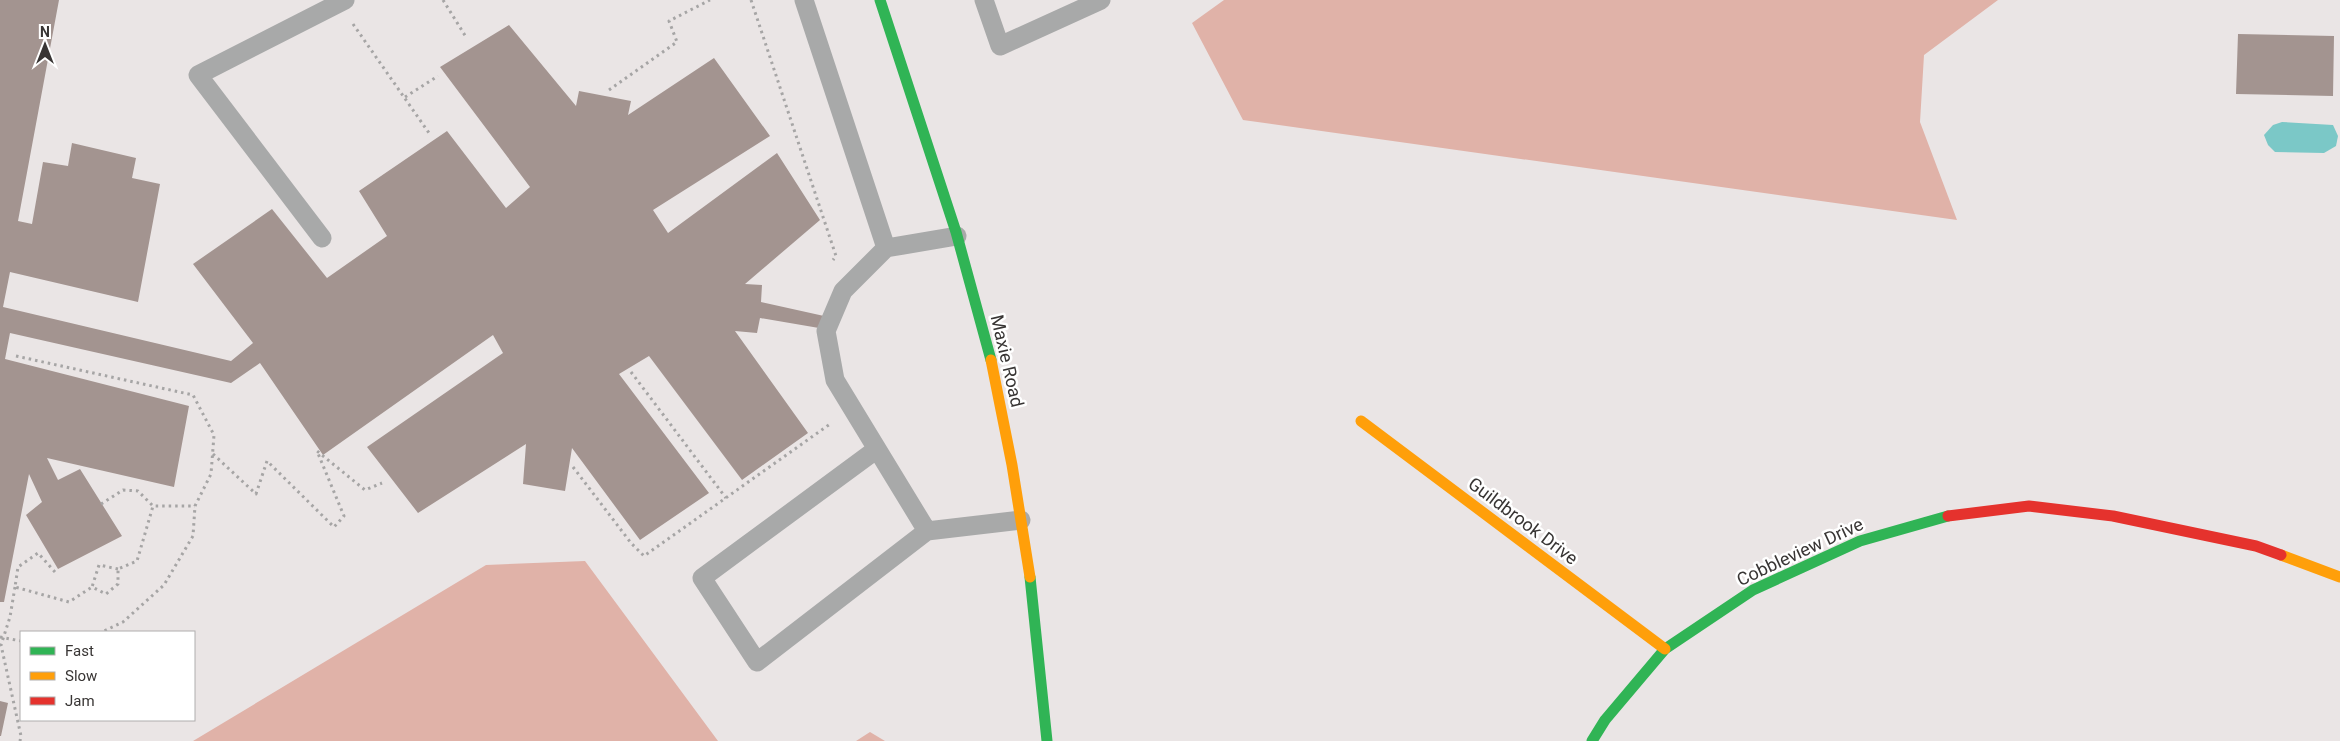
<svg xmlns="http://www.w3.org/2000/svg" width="2340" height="741" font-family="Roboto,sans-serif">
  <rect width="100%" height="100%" fill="#eae5e5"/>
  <path fill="#e0b2a8" d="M1224,0H1998L1924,55L1920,122L1957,220L1243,120L1192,23Z
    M585,561L718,741H193L486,565Z
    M870,732L885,741H856Z"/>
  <path fill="#7bc8c7" d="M2282,122L2333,125L2338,136L2336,146L2324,153L2275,152L2268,145L2264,135L2273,125Z"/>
  <path fill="#a39490" d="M0,0H59L18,221L32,224L43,162L68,166L72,143L136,158L132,178L160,184L138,302L10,272L3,307L231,361L253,343L193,264L272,209L327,278L387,236L359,191L447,131L506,208L530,187L440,67L509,25L576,106L579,91L631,101L628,115L714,58L770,136L653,210L668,233L777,153L820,220L745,284L762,285L761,302L824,316L819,328L760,318L757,333L735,331L808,433L742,480L649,356L619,374L709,493L640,540L572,448L565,491L523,484L526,444L418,513L367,447L503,353L493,335L323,455L260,363L231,383L10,333L5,359L189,406L174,487L47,458L58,480L80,469L122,536L58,569L26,515L42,502L29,474L4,602H0Z
    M2238,34L2334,36L2333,96L2236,94Z
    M0,701L8,703L1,736H0Z"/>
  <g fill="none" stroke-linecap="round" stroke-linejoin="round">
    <path stroke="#a6a5a5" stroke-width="3" stroke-dasharray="2.5 4" stroke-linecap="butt" d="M443,0L466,37
      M751,0L836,256L833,260
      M353,24L429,133
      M609,90L677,42L669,21L710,0
      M405,97L438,76
      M16,356L193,395L214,435L211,474L195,506L193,536L164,585L123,622L102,632
      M631,372L726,498
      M213,454L256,494L267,461L334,527L344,516L317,451L365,490L382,483
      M573,467L631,543L644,556L830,424
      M101,504L123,490L138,491L153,506H195
      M118,569L99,565L92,587L106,594L118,584V569L137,561L153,506
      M55,572L38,553L18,567L15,587L69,602L92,587
      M15,587L10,617L1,645L21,736L20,741
      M0,637L21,641"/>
    <path stroke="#a8a9a9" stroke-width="19" d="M804,0L886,248L843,291L826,331L835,380L877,449L702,578L757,662L927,531L1021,520
      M984,0L1000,46L1101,0
      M322,238L198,75L345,0
      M886,248L957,236
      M877,449L927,531"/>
    <path stroke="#30b455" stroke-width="11" d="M880,0L956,232L991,360
      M1030,577L1047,741
      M1592,741L1605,720L1665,649L1753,590L1860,541L1948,516"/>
    <path stroke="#ff9f0a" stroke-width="11" d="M991,360L1012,465L1030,577
      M1361,421L1665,649
      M2281,555L2340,577"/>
    <path stroke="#e5322d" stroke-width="11" d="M1948,516L2029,506L2113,516L2256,546L2281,555"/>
  </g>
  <g text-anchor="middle" stroke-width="5" stroke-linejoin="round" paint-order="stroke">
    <g font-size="18" fill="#383534" stroke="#fff">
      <text transform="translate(1007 361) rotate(77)" y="6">Maxie Road</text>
      <text transform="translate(1523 521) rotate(37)" y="6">Guildbrook Drive</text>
      <text transform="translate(1800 552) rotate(-25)" y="6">Cobbleview Drive</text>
    </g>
  </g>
  <rect x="20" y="631" width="175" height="90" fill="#ffffff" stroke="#afaeae"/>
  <rect x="30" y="647" width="25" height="8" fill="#30b455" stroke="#afaeae"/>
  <text x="65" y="656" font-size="15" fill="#383534">Fast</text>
  <rect x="30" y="672" width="25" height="8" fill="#ff9f0a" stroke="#afaeae"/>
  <text x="65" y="681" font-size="15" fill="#383534">Slow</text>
  <rect x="30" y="697" width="25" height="8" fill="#e5322d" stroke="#afaeae"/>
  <text x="65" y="706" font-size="15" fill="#383534">Jam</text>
  <g transform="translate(45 45)" stroke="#ffffff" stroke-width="4" paint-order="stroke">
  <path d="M0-4L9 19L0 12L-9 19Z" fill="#383534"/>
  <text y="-8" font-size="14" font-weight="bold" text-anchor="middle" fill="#383534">N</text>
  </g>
</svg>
